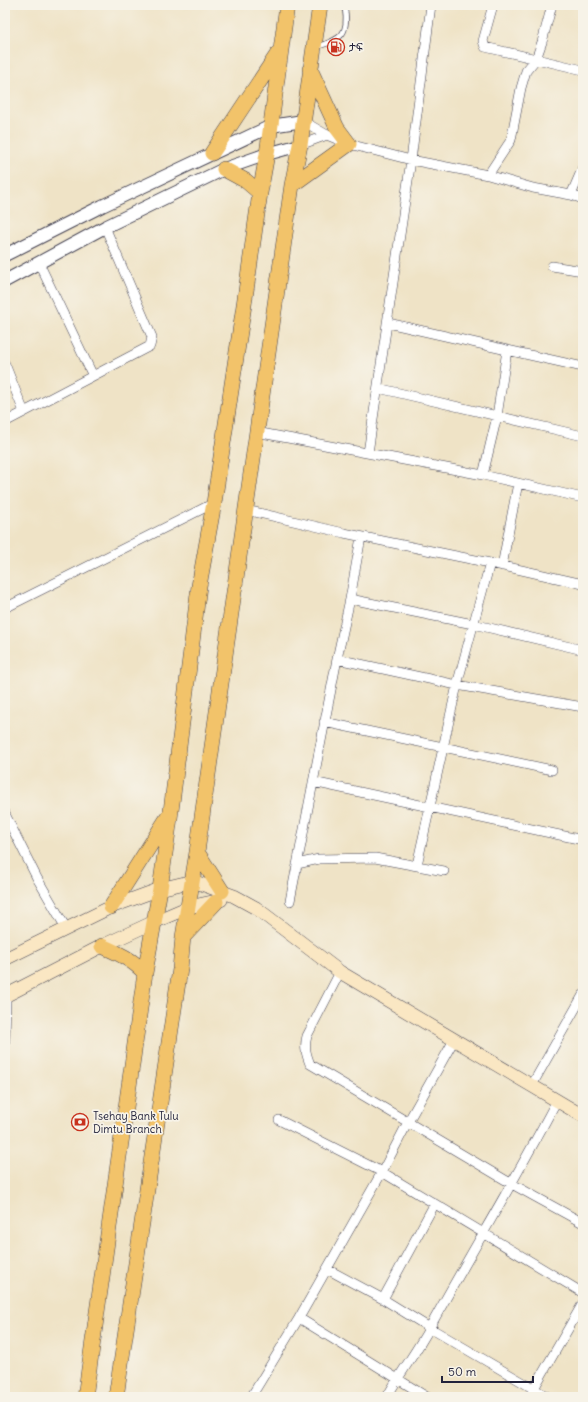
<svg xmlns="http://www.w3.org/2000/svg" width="588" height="1402" font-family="Delius,'Noto Sans Ethiopic',sans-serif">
  <rect width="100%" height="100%" fill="#f7f3e8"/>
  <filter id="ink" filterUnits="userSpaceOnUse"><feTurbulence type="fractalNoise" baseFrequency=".025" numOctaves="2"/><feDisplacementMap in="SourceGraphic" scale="8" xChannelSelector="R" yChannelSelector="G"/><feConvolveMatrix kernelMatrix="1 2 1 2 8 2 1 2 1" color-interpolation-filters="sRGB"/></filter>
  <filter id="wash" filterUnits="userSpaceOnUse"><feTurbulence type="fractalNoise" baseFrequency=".012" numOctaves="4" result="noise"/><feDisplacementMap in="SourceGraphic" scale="16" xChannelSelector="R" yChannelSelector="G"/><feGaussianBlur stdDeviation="0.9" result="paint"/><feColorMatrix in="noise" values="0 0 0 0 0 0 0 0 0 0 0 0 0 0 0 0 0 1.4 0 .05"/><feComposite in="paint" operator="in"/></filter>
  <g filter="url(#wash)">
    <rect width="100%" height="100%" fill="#efe3c6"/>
  </g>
  <g filter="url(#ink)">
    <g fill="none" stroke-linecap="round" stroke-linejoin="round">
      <g stroke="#413f50" stroke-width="6">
        <path id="service" d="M317,47C341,39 349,35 345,9L339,5"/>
      </g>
      <g stroke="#413f50" stroke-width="10">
        <path id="minor" d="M493,5L483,41L485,47L583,70
          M303,121L327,135L349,144L411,160L488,175L533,188L571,195L583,199
          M300,145L327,135
          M488,175L511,140L521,88L526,71L536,59L542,42L552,5
          M571,195L583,167
          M39,263L93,376
          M552,266L583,271
          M388,323L507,350L497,416L483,475
          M507,350L583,367
          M5,364L24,412
          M378,388L583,436
          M5,422L150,346L152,337L105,227
          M256,432L483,475L583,498
          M368,453L411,160L431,5
          M246,510L344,533L490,563L583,584
          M502,566L518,483
          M350,599L473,624L583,650
          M5,608L214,503
          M337,659L457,685L583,707
          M324,722L552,770
          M313,782L583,840
          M5,814L37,878L66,928
          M297,864L319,859L375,858L444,871
          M417,865L457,685L490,563
          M290,901L337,659L350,599L361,537
          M340,972L307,1036C304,1047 306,1054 310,1064L512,1184L583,1223
          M5,1041L6,996
          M532,1085L583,995
          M279,1120L382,1172L583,1293
          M327,1269L383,1299L430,1328L548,1397
          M383,1299L434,1205
          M251,1397L299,1318
          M387,1397C400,1373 417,1351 430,1327C472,1251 517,1177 557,1100
          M427,1397L299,1318L382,1172L408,1122L454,1040
          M529,1397L583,1303"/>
      </g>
      <g stroke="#413f50" stroke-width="14">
        <path id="tertiary" d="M5,255L102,206L271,126L303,121
          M5,281L105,227L224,169L267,154L300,145"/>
      </g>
      <g stroke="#413f50" stroke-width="14">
        <path id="secondary" d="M5,959L111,907L160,889L193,881L234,896L256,908L340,972L583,1116
          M5,996L102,946L154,922L189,907L221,900"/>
      </g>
      <g stroke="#413f50" stroke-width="16">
        <path id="primary" d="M212,153L279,52
          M224,169L246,181L260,193
          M292,185L349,144L337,128L310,69
          M197,852L222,891
          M111,907L168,817
          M183,937L216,902
          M102,946C118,953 133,960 145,973
          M85,1397L145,973L160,889L171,811L199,586L214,503L244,305L260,193L267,154L287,5
          M116,1397L180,969L183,937L197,852L292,185L300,145L320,5"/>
      </g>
      <use href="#service" stroke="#fff" stroke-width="4.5"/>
      <use href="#minor" stroke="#fff" stroke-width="9"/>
      <use href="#tertiary" stroke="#fff" stroke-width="12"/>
      <use href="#secondary" stroke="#fae7c3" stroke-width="13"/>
      <use href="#primary" stroke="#f2c36a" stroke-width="15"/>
    </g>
  </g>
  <defs>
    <g id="fuel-ring" transform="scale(0.9)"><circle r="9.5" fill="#f7f3e8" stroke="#c8321e" stroke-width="1.5"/><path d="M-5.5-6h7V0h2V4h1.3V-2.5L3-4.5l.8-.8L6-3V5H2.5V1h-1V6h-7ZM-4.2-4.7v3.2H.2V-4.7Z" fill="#c8321e"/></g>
    <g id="bank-ring" transform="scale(0.9)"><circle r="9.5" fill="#f7f3e8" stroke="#c8321e" stroke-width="1.5"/><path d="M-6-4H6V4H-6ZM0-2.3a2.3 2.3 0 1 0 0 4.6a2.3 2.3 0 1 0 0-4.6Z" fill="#c8321e"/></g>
  </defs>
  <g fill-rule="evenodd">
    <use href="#fuel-ring" x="336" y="47"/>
    <use href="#bank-ring" x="80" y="1122"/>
  </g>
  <g text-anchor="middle" stroke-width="3.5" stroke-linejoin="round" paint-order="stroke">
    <g font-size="11" fill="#22223b" stroke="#f7f3e8" text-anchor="start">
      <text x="349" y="51">ታፍ</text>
      <text x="93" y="1120">Tsehay Bank Tulu<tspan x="93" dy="13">Dimtu Branch</tspan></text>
    </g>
  </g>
  <rect width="588" height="1402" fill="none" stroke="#f7f3e8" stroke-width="20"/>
  <path d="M442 1376v6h91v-6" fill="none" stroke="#22223b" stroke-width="2"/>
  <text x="448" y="1376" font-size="12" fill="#22223b" stroke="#f7f3e8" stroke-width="3" paint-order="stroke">50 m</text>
</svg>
